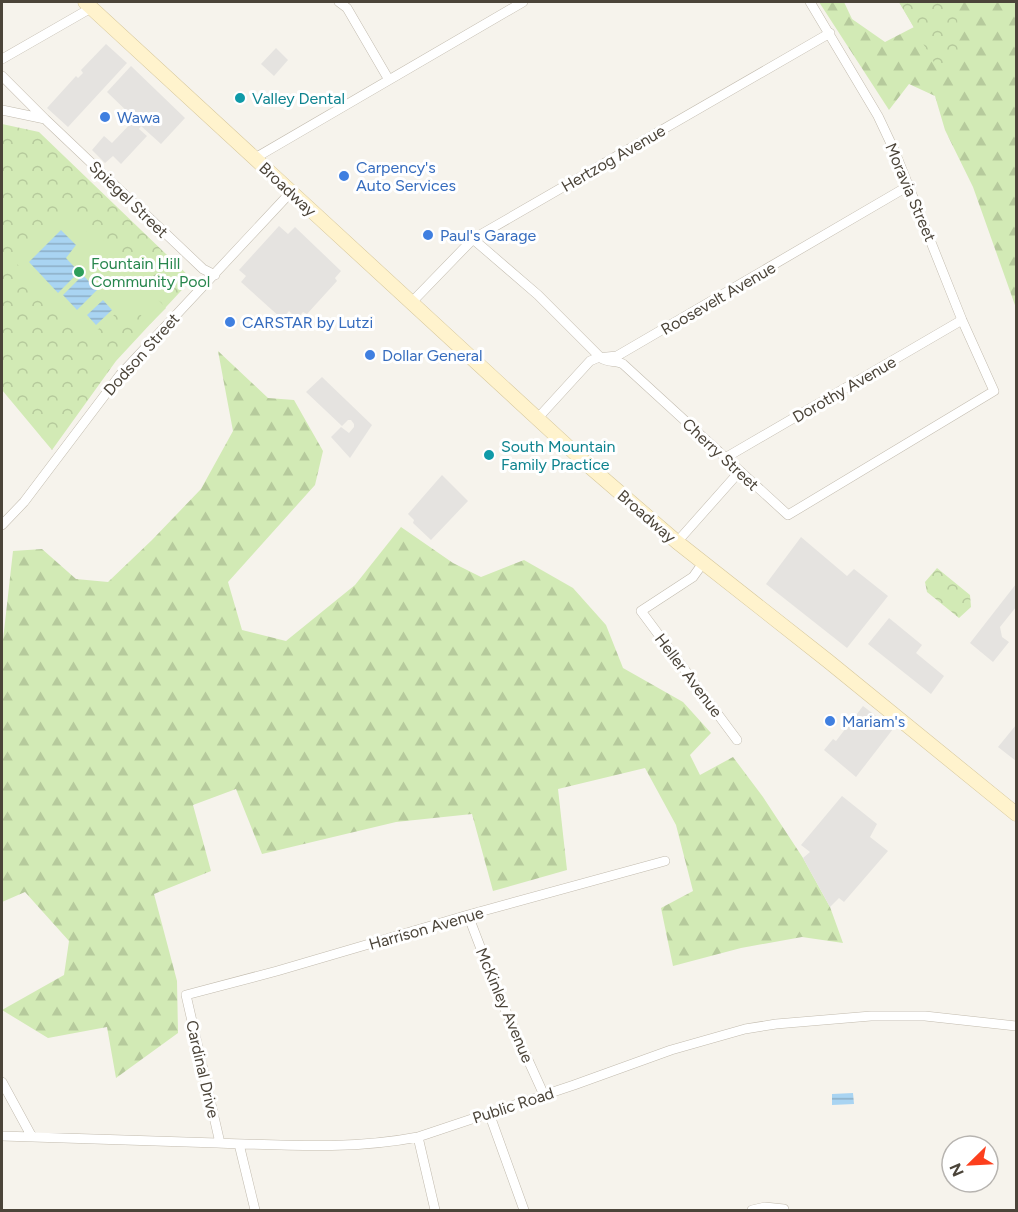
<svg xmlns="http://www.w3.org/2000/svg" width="1018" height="1212" font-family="Figtree,sans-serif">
  <defs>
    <pattern id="forest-firs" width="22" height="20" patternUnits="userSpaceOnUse" patternTransform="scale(1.5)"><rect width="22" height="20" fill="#d2eab5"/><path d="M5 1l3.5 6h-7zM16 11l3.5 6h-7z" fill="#b6ca9c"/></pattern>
    <pattern id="park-crowns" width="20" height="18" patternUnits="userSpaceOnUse" patternTransform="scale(1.5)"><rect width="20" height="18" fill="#d2eab5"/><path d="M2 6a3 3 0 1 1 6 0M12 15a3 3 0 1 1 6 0" fill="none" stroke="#b6ca9c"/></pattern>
    <pattern id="water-rules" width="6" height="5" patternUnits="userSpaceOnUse" patternTransform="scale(1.5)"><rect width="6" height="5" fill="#a9d4f2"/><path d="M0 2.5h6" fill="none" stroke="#8caec5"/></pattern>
  </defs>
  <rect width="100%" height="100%" fill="#f6f3ec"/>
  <path fill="url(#forest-firs)" d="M819,2H844L852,19L885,42L914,27L899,2H1016V308L973,187L945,130L935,96L909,84L889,110Z
    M218,351L268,398L294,400L323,451L315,485L228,582L242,630L286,641L355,585L401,527L453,563L481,577L524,560L573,588L606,625L623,668L683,702L711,733L690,755L700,775L733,757L763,797L803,858L830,907L843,943L802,937L741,948L673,966L661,908L693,891L676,825L645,768L558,789L567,870L493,891L472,814L396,822L262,854L236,789L193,805L211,871L154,894L177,981L178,1033L116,1078L107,1027L48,1038L2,1010L64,975L69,941L25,892L2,902V649L13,551L42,549L76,579L108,582L152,540L201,489L233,431Z"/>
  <path fill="url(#park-crowns)" d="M899,2H957L958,61L939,71Z
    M2,124L39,132L192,279L116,361L52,450L2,390Z
    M937,568L970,595L971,607L959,618L927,592L925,582Z"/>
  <path fill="#d2eab5" d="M63,214L68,215L87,232L97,222L109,232L103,238L104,242L166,308L150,324L130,305L122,314L118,311L112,317L118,325L114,328L107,322L96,331L99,335L93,341L15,262Z"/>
  <path fill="#e5e3e0" d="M106,44L127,63L68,127L47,108L76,76L78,78L83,73L81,70Z
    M276,48L288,60L274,76L261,64Z
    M131,66L185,118L161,144L141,126L139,129L147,136L121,164L113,156L105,163L92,150L104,136L112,143L135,119L107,92Z
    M279,226L288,234L295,227L341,271L335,278L337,281L307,314L303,312L297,319L289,311L282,319L241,282L246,276L239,270Z
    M322,377L372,425L350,458L331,437L341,427L349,433L354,427V424L351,420H348L342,426L306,392Z
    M442,475L468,501L431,540L413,523L414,520L408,514Z
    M801,537L847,576L854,569L888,596L847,648L766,584Z
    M1016,584V607L1000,627L1002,637L1009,642L993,662L970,643Z
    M889,618L922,645L916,653L944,676L931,694L868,644Z
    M863,706L893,729L856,777L824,750L833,739L836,741Z
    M1016,725V761L998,747Z
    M842,796L877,824L870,837L888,851L844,902L839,898L830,907L803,858L810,852L801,845Z"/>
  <path fill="url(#water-rules)" d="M61,230L76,245L66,258L79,272L58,293L29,262Z
    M83,275L97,290L77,310L63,295Z
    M103,300L112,310L96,325L87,315Z
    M853,1093L854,1104L832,1105V1094Z"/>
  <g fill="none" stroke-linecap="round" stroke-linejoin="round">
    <g stroke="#c2bbae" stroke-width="10">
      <path id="minor" d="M339,2L347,8L389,80
        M2,59L91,8
        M2,76L45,119
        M2,110L45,119L203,269L215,275
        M255,158L523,2
        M473,239L538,295L601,358C608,363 616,360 623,364L788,515L994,391L962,320L895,152L878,116L810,2
        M411,303L473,239L830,33
        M537,419L590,361L597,358L617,356L910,185
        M725,458L962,320
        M2,525L24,502L120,375L291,192
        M677,542L740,471
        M703,563L693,577L641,611L737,740
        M468,915L499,996L544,1095
        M2,1082L32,1137
        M489,1113L524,1210
        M2,1136C73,1138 145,1140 217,1143C283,1145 352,1150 418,1137L574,1085L671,1050L745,1029L776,1024L871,1016H925L1016,1026
        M418,1137L435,1210
        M220,1143L186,995L277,971L468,915L665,861
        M239,1144L255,1210
        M752,1210L765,1207L784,1209"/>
    </g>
    <g stroke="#d6c79b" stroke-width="15">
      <path id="secondary" d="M85,2L590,467L677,542L828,661L1016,814"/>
    </g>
    <use href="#minor" stroke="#fff" stroke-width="9"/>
    <use href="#secondary" stroke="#fff3cd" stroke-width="14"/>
  </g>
  <g fill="#0f9aa8" stroke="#fff" stroke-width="2">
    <circle cx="240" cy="98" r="6"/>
    <circle cx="489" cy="455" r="6"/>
  </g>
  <g fill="#3f7fe0" stroke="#fff" stroke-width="2">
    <circle cx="105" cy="117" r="6"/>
    <circle cx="344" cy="176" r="6"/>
    <circle cx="428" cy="235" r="6"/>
    <circle cx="230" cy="322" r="6"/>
    <circle cx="370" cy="355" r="6"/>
    <circle cx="830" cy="721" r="6"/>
  </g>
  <circle fill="#2e9e5b" stroke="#fff" stroke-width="2" cx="79" cy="272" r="6"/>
  <g text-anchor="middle" stroke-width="6" stroke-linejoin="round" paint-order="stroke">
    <g font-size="16" fill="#0d838f" stroke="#fff" text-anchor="start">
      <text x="252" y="104">Valley Dental</text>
      <text x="501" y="452">South Mountain<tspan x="501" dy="18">Family Practice</tspan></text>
    </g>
    <g font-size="16" fill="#366cbe" stroke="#fff" text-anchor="start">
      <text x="117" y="123">Wawa</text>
      <text x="356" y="173">Carpency's<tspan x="356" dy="18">Auto Services</tspan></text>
      <text x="440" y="241">Paul's Garage</text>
      <text x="242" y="328">CARSTAR by Lutzi</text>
      <text x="382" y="361">Dollar General</text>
      <text x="842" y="727">Mariam's</text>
    </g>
    <g font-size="16" fill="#4b4439" stroke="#fff">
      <text transform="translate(613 158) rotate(-30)" y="6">Hertzog Avenue</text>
      <text transform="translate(288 189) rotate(43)" y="6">Broadway</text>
      <text transform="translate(911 192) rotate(67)" y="6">Moravia Street</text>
      <text transform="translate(129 199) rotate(44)" y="6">Spiegel Street</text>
      <text transform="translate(718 298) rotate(-30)" y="6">Roosevelt Avenue</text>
      <text transform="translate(141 354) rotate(-48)" y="6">Dodson Street</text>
      <text transform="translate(844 389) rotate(-30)" y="6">Dorothy Avenue</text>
      <text transform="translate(721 454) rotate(43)" y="6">Cherry Street</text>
      <text transform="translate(647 516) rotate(41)" y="6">Broadway</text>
      <text transform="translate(689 675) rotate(53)" y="6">Heller Avenue</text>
      <text transform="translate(426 928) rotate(-16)" y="6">Harrison Avenue</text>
      <text transform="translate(505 1005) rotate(67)" y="6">McKinley Avenue</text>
      <text transform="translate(203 1069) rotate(77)" y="6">Cardinal Drive</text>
      <text transform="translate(513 1105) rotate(-18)" y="6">Public Road</text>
    </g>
    <g font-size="16" fill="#27864d" stroke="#fff" text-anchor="start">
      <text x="91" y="269">Fountain Hill<tspan x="91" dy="18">Community Pool</tspan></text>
    </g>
  </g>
  <rect width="1018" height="1212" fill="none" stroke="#4b4439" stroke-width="6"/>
  <g transform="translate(970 1164) rotate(246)"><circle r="28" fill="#ffffff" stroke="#b7b4b0" stroke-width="1.5"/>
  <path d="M0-4.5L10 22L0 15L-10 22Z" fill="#fc3f1d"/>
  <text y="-9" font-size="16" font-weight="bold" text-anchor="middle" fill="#4b4439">N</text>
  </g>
</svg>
